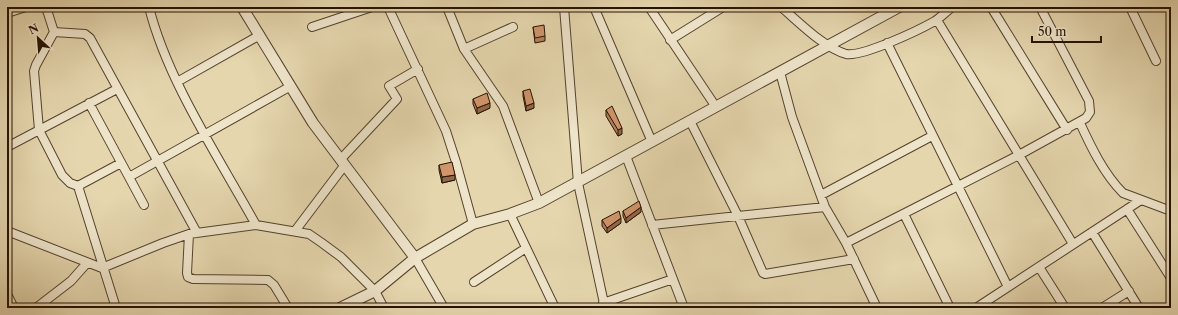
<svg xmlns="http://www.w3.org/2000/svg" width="1178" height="315" font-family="'Libre Caslon Text',serif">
  <rect width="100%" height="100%" fill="#e5d6ae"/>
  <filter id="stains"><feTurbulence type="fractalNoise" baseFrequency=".005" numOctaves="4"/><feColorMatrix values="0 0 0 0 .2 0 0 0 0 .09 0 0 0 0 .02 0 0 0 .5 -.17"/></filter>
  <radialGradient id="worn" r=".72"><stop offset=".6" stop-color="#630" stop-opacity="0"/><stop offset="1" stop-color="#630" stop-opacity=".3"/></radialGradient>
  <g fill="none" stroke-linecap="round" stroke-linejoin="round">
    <g stroke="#54432c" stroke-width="10">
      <path id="minor" d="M46,7L54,32L85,34L90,38L197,233
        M149,7C167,80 219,158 256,225L309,234L322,243L341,257L375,291L384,308
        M388,7L446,131L456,162L473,224
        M447,7L464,49L503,106L539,203
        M564,7L578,183L605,308
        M594,7L652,142
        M649,7L716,107
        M781,7C799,22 824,48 846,54C863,57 919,30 935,21C941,17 946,12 952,7
        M991,7L1067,130
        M1130,7L1156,61
        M7,13L26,7
        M937,20L1073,244
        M312,27L372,7
        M54,32L36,65L34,71L39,130L62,175L70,183L78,186
        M670,40L723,7
        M887,43L1008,287
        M464,49L513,27
        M780,72L792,117L825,207L846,243L877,308
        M177,82L260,35
        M89,103L144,205
        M690,121L738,216L763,273L765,274L854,259
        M1080,123C1091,147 1104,174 1123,193L1171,211
        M7,147L117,89
        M626,156L684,308
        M340,160L397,99L389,86L418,69
        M129,177L291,86
        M821,195L932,136
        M1127,209L1171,278
        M510,214L555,308
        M904,214L950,308
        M652,225L825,207
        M7,231L102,268L163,243L189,234L256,225
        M295,231L344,166
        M1092,232L1139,308
        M189,234L187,273L188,277L193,279L268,280L274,285L288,308
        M846,243L1019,155L1086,118L1090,112L1089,101L1040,7
        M415,258L444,308
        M1039,267L1065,308
        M474,282L526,248
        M7,294L14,308
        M603,303L673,279
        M36,308L71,281L87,263
        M116,308L78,186L121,163
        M976,308L1141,200
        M1102,308L1129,291"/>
    </g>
    <g stroke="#54432c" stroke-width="12">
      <path id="tertiary" d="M242,7L313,123L415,258
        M340,308L375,291L415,258L473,224L510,214L539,203L899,7"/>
    </g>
    <use href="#minor" stroke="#eee4ca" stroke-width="8"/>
    <use href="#tertiary" stroke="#eee4ca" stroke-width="10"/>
  </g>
  <path fill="#b4805d" stroke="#241200" d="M533,27L545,36V41L535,43Z
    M523,91L534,108L526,111L523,96Z
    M473,99L490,108L477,114L473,104Z
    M606,110L622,134L618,136L606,116Z
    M439,165L455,180L442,183L439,170Z
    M623,211L641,212L626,223L623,216Z
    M602,220L621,223L607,233L602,226Z"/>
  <path fill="#92684c" stroke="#241200" d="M490,103V108L477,114V108Z
    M534,103V108L526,111V106Z
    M622,128V134L618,136V130Z
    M455,175V180L442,183V177Z
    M641,207V212L626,223V218Z
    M621,218V223L607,233V228Z"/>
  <path fill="#d1956c" stroke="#241200" d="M544,25L545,36L535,38L533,27Z
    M530,89L534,103L526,106L523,91Z
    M487,93L490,103L477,108L473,99Z
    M612,106L622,128L618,130L606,110Z
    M452,162L455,175L442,177L439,165Z
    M639,201L641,207L626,218L623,211Z
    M619,211L621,218L607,228L602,220Z"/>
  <rect width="1178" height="315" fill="none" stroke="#e5d6ae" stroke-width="24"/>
  <rect x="8" y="8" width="1162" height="299" fill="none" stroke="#241200" stroke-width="2"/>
  <rect x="12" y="12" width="1154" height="291" fill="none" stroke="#241200"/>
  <g transform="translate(38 38) rotate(334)" stroke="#eee4ca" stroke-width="3" paint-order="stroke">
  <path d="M0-3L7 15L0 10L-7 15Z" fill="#241200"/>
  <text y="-6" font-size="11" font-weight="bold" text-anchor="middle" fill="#241200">N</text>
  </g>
  <path d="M1032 36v6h69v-6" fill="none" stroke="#241200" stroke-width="2"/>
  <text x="1038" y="36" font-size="12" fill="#241200" stroke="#eee4ca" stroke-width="3" paint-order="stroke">50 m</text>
  <rect width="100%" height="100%" filter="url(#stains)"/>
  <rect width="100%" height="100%" fill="url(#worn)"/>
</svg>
